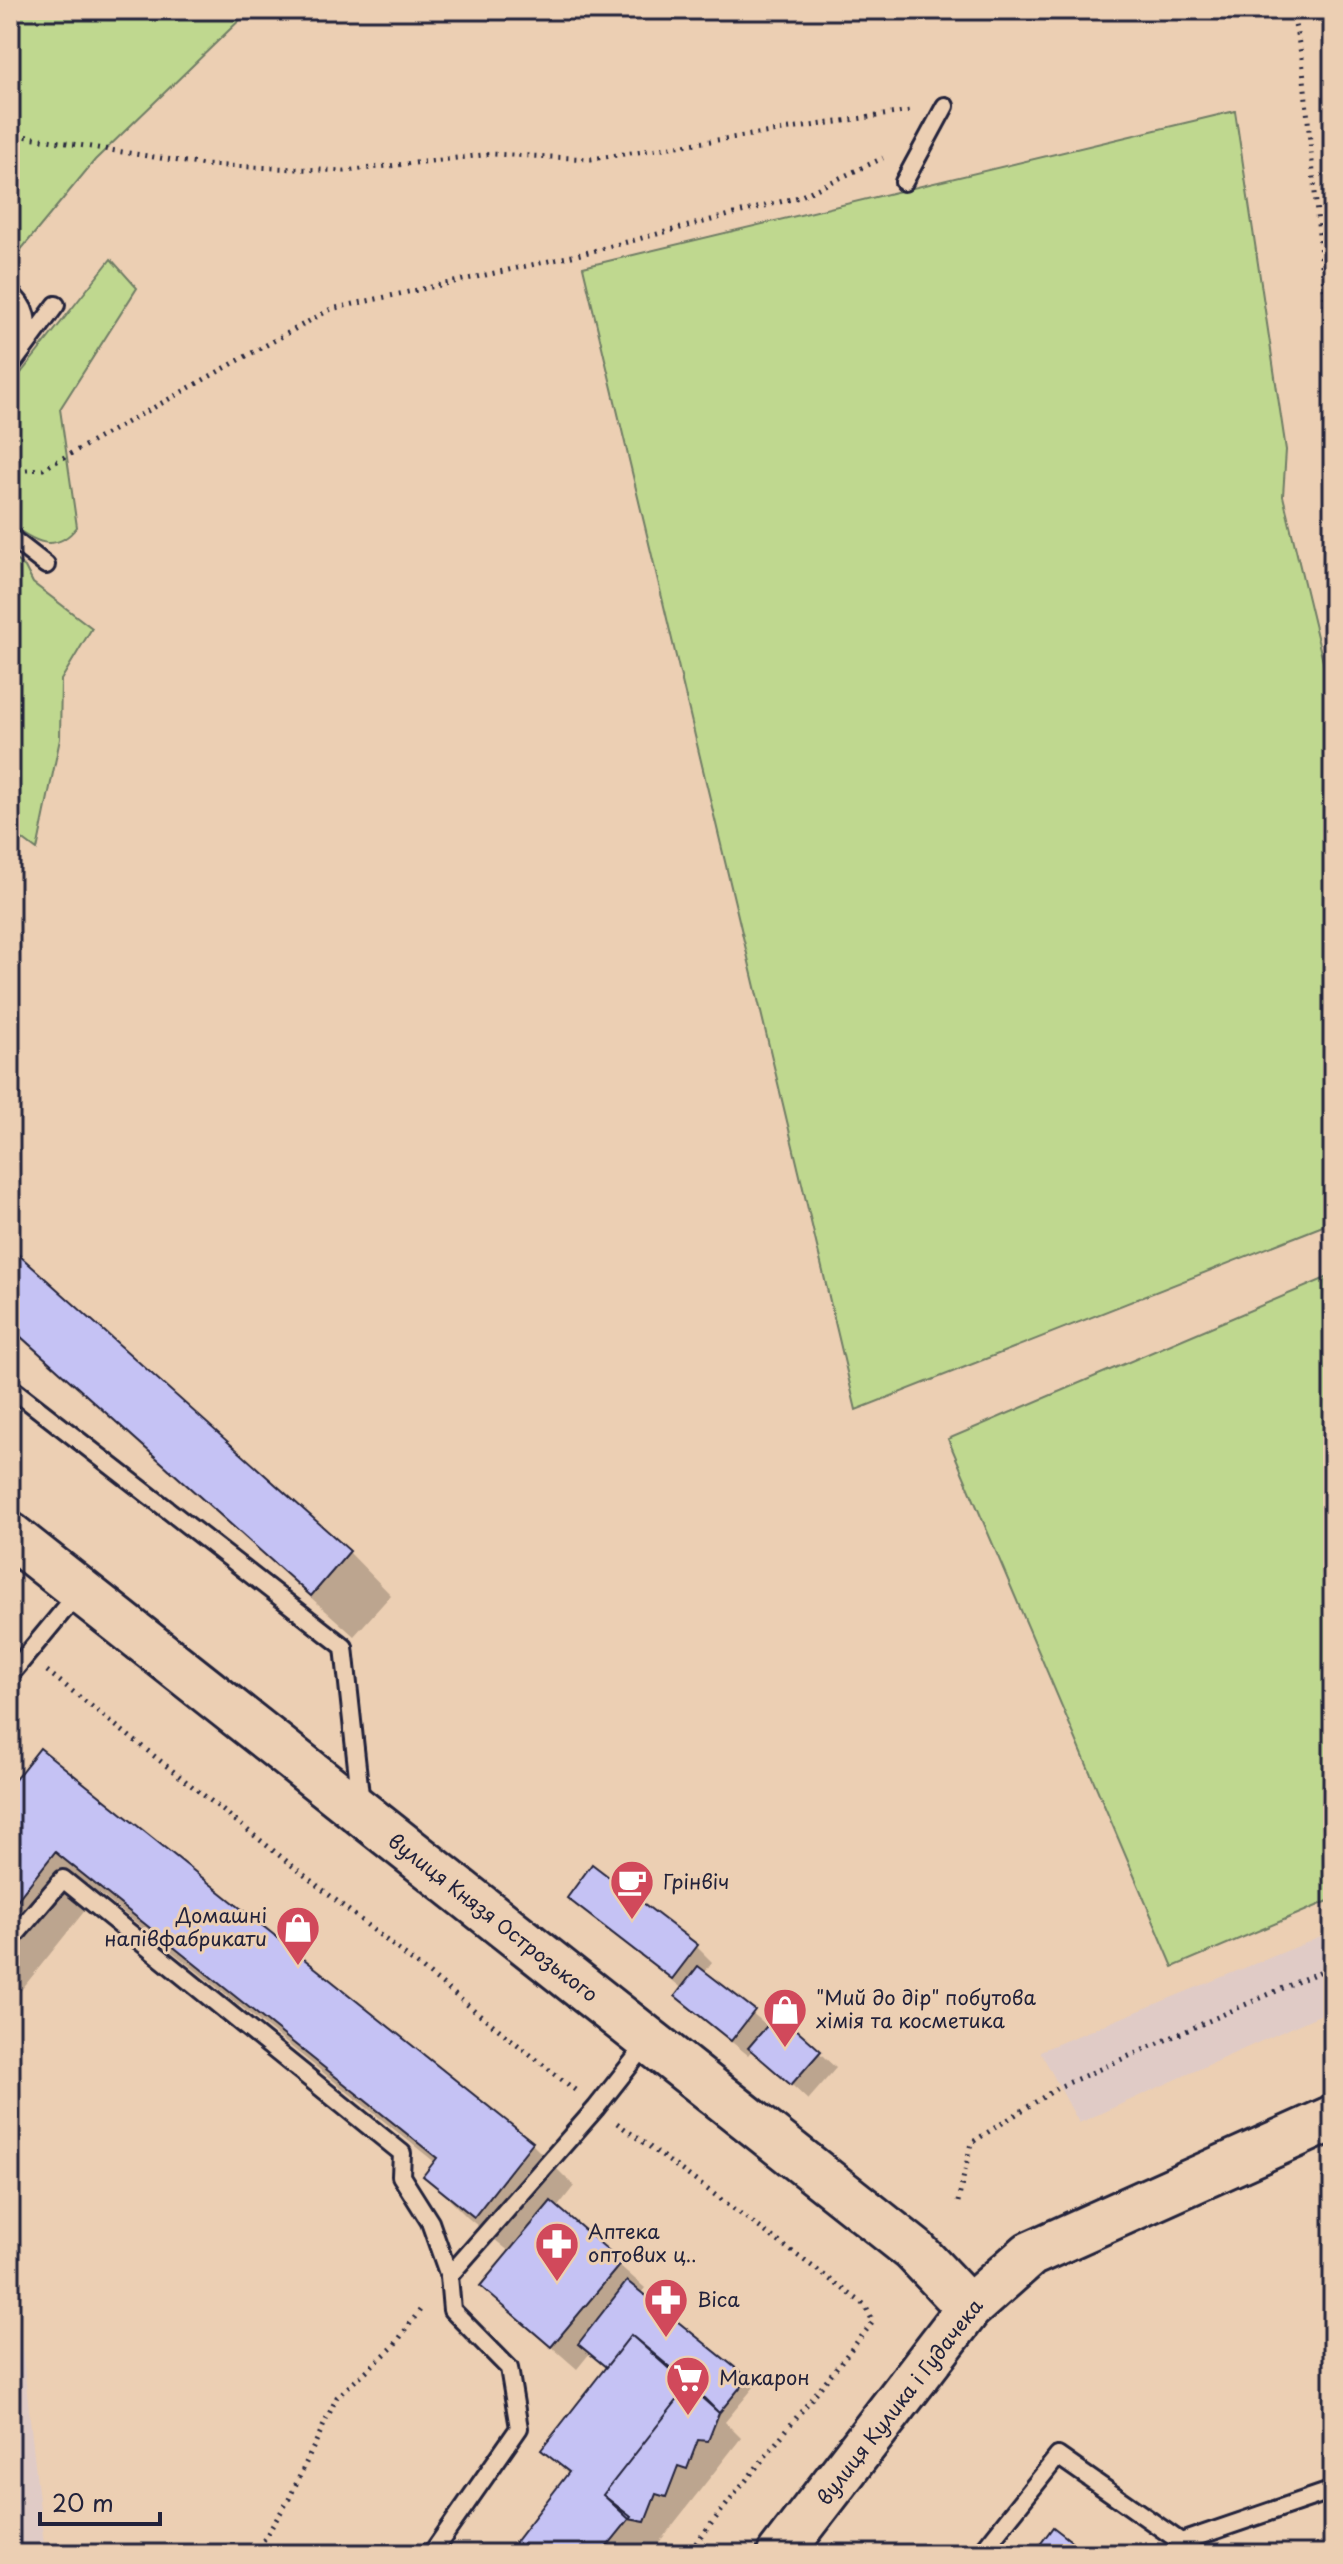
<svg xmlns="http://www.w3.org/2000/svg" width="1343" height="2564" font-family="'Playpen Sans',sans-serif">
  <rect width="100%" height="100%" fill="#eccfb3"/>
  <filter id="ink" filterUnits="userSpaceOnUse"><feTurbulence type="fractalNoise" baseFrequency=".0125" numOctaves="2"/><feDisplacementMap in="SourceGraphic" scale="16" xChannelSelector="R" yChannelSelector="G"/><feConvolveMatrix kernelMatrix="1 2 1 2 8 2 1 2 1" color-interpolation-filters="sRGB"/></filter>
  <g filter="url(#ink)">
    <path fill="#e0cbc6" d="M1333,1932V2009L1079,2123L1040,2051Z
      M10,2320L20,2329L45,2554H10Z"/>
    <path fill="#bfd88f" stroke="#707d65" stroke-width="2" d="M10,10H250L95,160L10,263Z
      M1235,111L1286,450L1283,496L1333,703V1222L856,1410L583,267Z
      M111,259L137,288L60,409L77,527C55,555 34,541 10,524V387Z
      M10,556L25,567L33,583L92,628L61,680L60,739L37,850L10,830Z
      M1333,1275V1899L1173,1967L948,1439Z"/>
    <path fill="#0003" d="M10,1250L349,1552L391,1595L354,1636L10,1329Z
      M41,1751L532,2144L574,2186L556,2209L645,2288L640,2294L754,2387L725,2422L741,2438L657,2545L665,2554H508L569,2475L544,2449L608,2368L590,2353L577,2369L482,2286L510,2252L468,2218L426,2176L436,2163L99,1893L10,2004V1790Z
      M569,1898L696,1946L712,1962L704,1973L769,2027L779,2016L836,2068L808,2100L753,2049L748,2055L694,2012L677,1995L683,1989Z"/>
    <path fill="#c5c2f4" stroke="#22223b" stroke-width="2" d="M10,1247L350,1551L311,1596L10,1327Z
      M40,1748L533,2142L474,2217L423,2176L437,2158L55,1852L10,1909V1786Z
      M592,1864L698,1945L672,1979L567,1898Z
      M698,1966L755,2010L731,2041L675,1996Z
      M778,2013L821,2051L791,2085L748,2048Z
      M551,2201L622,2262L551,2347L480,2286Z
      M627,2281L748,2378L719,2413L631,2335L606,2367L578,2344Z
      M631,2335L690,2384L603,2495L631,2517L601,2554H506L569,2472L541,2450Z
      M690,2384L719,2413L708,2441L698,2440L687,2469L678,2466L666,2497L656,2494L645,2522L629,2519L603,2495Z
      M1053,2527L1088,2554H1033Z"/>
    <g fill="none" stroke-linecap="round" stroke-linejoin="round">
      <g stroke="#22223b" stroke-width="22">
        <path id="lane" d="M904,182L945,106
          M10,293C28,307 28,322 27,343
          M10,367L56,305
          M10,537L46,565
          M10,1387L344,1647L361,1804
          M10,1675L78,1593
          M10,1941L63,1879L402,2153L401,2176L430,2222L449,2276
          M426,2554L434,2550L519,2428L509,2368L452,2310L449,2276L596,2108L649,2041
          M980,2554L1058,2456L1181,2542L1333,2490"/>
      </g>
      <g stroke="#22223b" stroke-width="50">
        <path id="secondary" d="M10,1535L914,2250L969,2308
          M780,2554L969,2308L1030,2254L1333,2118"/>
      </g>
      <path stroke="#22223b" stroke-width="5" stroke-dasharray="2 6" stroke-linecap="butt" d="M1292,10L1302,58L1333,380
        M10,134L204,165L345,171L492,154L591,159L910,111
        M10,471L43,469L331,309L581,254L799,197L883,158
        M47,1671L575,2090
        M617,2123L865,2305L873,2322L687,2554
        M958,2202L971,2143L1059,2087L1333,1966
        M255,2554L289,2499L337,2397L393,2347L423,2306"/>
      <use href="#lane" stroke="#eccfb3" stroke-width="16"/>
      <use href="#secondary" stroke="#eccfb3" stroke-width="44"/>
    </g>
  </g>
  <defs>
    <g id="cafe-pin" transform="scale(2.3)"><path d="M0 17L-7.5 6A9.5 9.5 0 1 1 7.5 6Z" fill="#d1495b" stroke="#eccfb3"/><path d="M-5.5-4.5H6V0H3Q3 3.5 0 3.5H-2.5Q-5.5 3.5-5.5 0ZM3-3.2v2h1.7v-2ZM-6 4.5H4V6H-6Z" fill="#fff"/></g>
    <g id="shop-pin" transform="scale(2.3)"><path d="M0 17L-7.5 6A9.5 9.5 0 1 1 7.5 6Z" fill="#d1495b" stroke="#eccfb3"/><path d="M-5-2.5h2.3a2.7 3.5 0 0 1 5.4 0H5L5.5 6h-11ZM-1.5-2.5h3a1.5 2.3 0 0 0-3 0Z" fill="#fff"/></g>
    <g id="pharmacy-pin" transform="scale(2.3)"><path d="M0 17L-7.5 6A9.5 9.5 0 1 1 7.5 6Z" fill="#d1495b" stroke="#eccfb3"/><path d="M-2-6h4v4h4v4h-4v4h-4v-4h-4v-4h4Z" fill="#fff"/></g>
    <g id="supermarket-pin" transform="scale(2.3)"><path d="M0 17L-7.5 6A9.5 9.5 0 1 1 7.5 6Z" fill="#d1495b" stroke="#eccfb3"/><path d="M-6-5.5h2.5l.6 2H6L4.5 2H-2.5L-4.4-4H-6ZM-1.5 3.2a1.3 1.3 0 1 0 .1 0ZM3 3.2a1.3 1.3 0 1 0 .1 0Z" fill="#fff"/></g>
  </defs>
  <g fill-rule="evenodd">
    <use href="#cafe-pin" x="632" y="1882"/>
    <use href="#shop-pin" x="298" y="1928"/>
    <use href="#shop-pin" x="785" y="2010"/>
    <use href="#pharmacy-pin" x="557" y="2244"/>
    <use href="#pharmacy-pin" x="666" y="2300"/>
    <use href="#supermarket-pin" x="688" y="2378"/>
  </g>
  <g text-anchor="middle" stroke-width="6" stroke-linejoin="round" paint-order="stroke">
    <g font-size="20" fill="#22223b" stroke="#eccfb3" text-anchor="start">
      <text x="663" y="1889">Грінвіч</text>
      <text x="267" y="1923" text-anchor="end">Домашні<tspan x="267" dy="23">напівфабрикати</tspan></text>
      <text x="816" y="2005">"Мий до дір" побутова<tspan x="816" dy="23">хімія та косметика</tspan></text>
      <text x="588" y="2239">Аптека<tspan x="588" dy="23">оптових ц‥</tspan></text>
      <text x="697" y="2307">Віса</text>
      <text x="719" y="2385">Макарон</text>
    </g>
    <g font-size="20" fill="#22223b" stroke="#eccfb3">
      <text transform="translate(493 1918) rotate(38)" y="7">вулиця Князя Острозького</text>
      <text transform="translate(900 2402) rotate(-52)" y="7">вулиця Кулика і Гудачека</text>
    </g>
  </g>
  <rect width="1343" height="2564" fill="none" stroke="#eccfb3" stroke-width="40"/>
  <rect x="20" y="20" width="1303" height="2524" fill="none" stroke="#22223b" stroke-width="3" filter="url(#ink)"/>
  <path d="M40 2512v12h120v-12" fill="none" stroke="#22223b" stroke-width="4"/>
  <text x="52" y="2512" font-size="24" fill="#22223b" stroke="#eccfb3" stroke-width="6" paint-order="stroke">20 m</text>
</svg>
